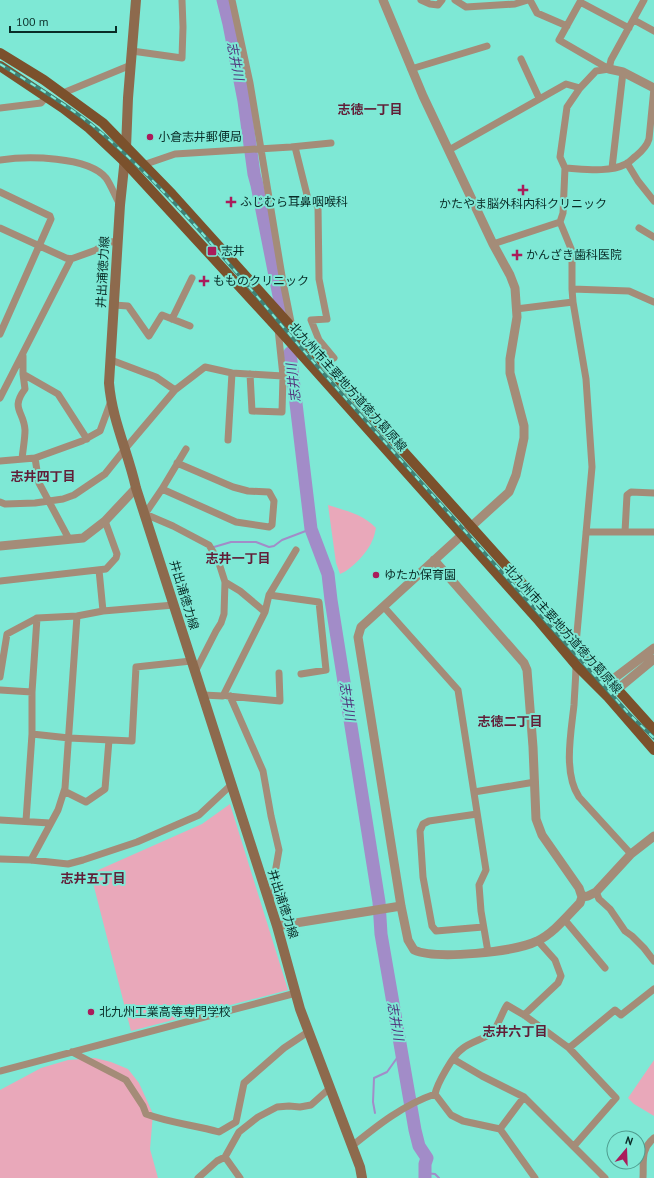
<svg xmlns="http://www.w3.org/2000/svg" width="654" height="1178" font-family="'PT Sans','Noto Sans JP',sans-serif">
  <rect width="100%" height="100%" fill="#7ee8d5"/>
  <path fill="#e9a8ba" d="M328,505C346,511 363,514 376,528C375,532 374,538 372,541C368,552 351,570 340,574L336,563Z
    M230,804L288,990L131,1031L92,879L96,871L202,824Z
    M95,1058L111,1062L128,1069L139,1083L153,1114L150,1149L158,1178H0V1090L41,1068L68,1060Z
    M654,1060V1116L634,1104L628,1098Z"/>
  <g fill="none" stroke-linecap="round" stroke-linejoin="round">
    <path stroke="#a28cc8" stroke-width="2" d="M214,547L231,542H256L269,547L274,546L282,540L311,529
      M375,1113L373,1102L374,1078L387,1072L402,1051
      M425,1173L435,1174L439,1178"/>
    <path stroke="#a28cc8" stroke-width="13" d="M223,0L229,24L244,101L254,174L257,185L282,311
      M290,353L311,529L328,574L331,600L379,902L381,934L415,1130L419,1146L427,1158L425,1164V1178"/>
    <path stroke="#a48c78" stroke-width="7" d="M232,0L250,83L283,282L292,327
      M421,0L430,4L438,5L442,0
      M455,0L466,7L515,4L528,0
      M530,0L537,13L567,26
      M634,20L654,31
      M132,51L182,58L183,27L182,0
      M521,59L539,98
      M411,69L487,46
      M609,69L596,71L580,88L567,107L560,157L565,168L563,213L560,222L572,251V289L573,302L586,379L592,467L576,644C577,664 575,685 574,705C571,733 563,773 579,797L631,854
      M609,69L559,40L580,2L629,28
      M609,69L611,60L644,0
      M63,93L131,65
      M0,108L41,103L47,96
      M295,147L308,199L318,206L319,279L327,319L311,320L319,340L334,358L324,362L315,370
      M449,150L566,84L580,88
      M0,160C27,156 88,156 106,178C110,183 116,198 120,205
      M627,163L638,181L654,201
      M143,165L175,154L291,147L331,143
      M565,168C584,169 608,173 626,164C630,162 633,158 636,156C642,151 647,146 649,139L654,88
      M612,168L623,72
      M0,192L50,216L51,219L0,334
      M0,228L66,258L71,259L96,250L105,243L118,241
      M639,228L654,237
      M493,244L560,222
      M572,289L629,291L654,302
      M114,305L128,306L149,336L162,315L190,326
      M516,309L573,302
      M172,319L192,278
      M23,356V374L58,394L87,439
      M111,360L156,377L175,390L205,367L232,373L283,376L278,329
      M250,374L252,411L282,412L283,376
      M0,398L71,259
      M228,440L232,373
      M186,449L162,489L145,514L173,526L209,545L218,560L225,582L224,614L221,623L216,631L195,672
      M35,458L39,483L69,539
      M22,459C23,449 25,439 25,430C24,411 10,409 25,389L23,374
      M0,461L35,458L82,441L100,431L111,401
      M162,489L236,522L269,527L272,525L274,501L269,492L248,491L233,487L177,463
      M0,502L5,504L35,503L63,499L74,495L105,474L125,449L175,390
      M586,532H654
      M625,532L627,495L631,492L654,493
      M99,570L103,611
      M0,581L106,569L116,558L117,554L105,521
      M269,595L319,602L326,670L301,674
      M384,607L458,690L486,870L479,885L481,911L488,952
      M265,612L269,595L296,550
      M0,677L7,634L37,618L77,616L103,611L174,605
      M0,690L32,692
      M203,695L223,696L265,612L240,591L225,582
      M228,696L280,701L279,673
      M230,696L263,771L271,816L279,850L275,873L274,892L269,901
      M32,734L69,738L132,741L136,667L191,661
      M64,791L86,802L105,789L109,740
      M474,792L535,782
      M477,814L429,821L423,824L420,831L423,877L432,926L436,931L483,927
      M0,820L50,823
      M26,821L32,734V692L37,618
      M0,859L31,860L68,864L83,860L137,842L199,815L231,785
      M31,860L58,810L65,788L77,616
      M596,892L599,899L610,909L625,931L632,936L644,948L654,961
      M564,919L605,968
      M524,1015L558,983L561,976L555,960L538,941
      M569,1048L615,1010L621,1015L654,989
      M72,1052L126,1080L143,1106L146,1114C170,1123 195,1125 219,1132L236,1122L244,1083L284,1048L308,1032
      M453,1059L482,1076L524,1097L605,1178
      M0,1071L296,993
      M500,1129L524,1097
      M352,1146C378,1125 403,1105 435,1094
      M198,1178L217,1161L225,1157
      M240,1178L225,1157L239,1132L258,1117L277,1107L289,1106L300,1107L311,1105L330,1088
      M535,1178L500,1129L463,1121L451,1115L435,1094C437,1084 453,1055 462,1049C470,1042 484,1039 492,1033C498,1027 502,1012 507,1005L524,1015L569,1048L616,1098L574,1146
      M643,1178C644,1161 640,1150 654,1138"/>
    <path stroke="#a48c78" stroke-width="9" d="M383,0L423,96L493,244L510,275L515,288L517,317L510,359V373L524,426V438L516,475L509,492L361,627L358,637L401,906L408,940L414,950C436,960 516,952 537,941C553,934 568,915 580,903L582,897L579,888L542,835L536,819L533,747L527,670L524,663L434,560
      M609,69L623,72L654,88
      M0,546L83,538L105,521L136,488
      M600,689L654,648
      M608,697L654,659
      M582,897L588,896L596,892L631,854L654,836
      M277,926L401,906"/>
    <path stroke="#8d6a4d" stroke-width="10" d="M136,0L128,98L126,148L120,205L109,383C112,420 128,452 136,488L277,926L300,1009L360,1167L362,1178"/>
    <path stroke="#7b512c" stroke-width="10" d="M0,53L44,80L103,123L172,194L654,730
      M0,66L63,108L89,128L125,162L284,335L539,621L577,666L608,697L654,750"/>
    <g stroke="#3e8276" stroke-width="3.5">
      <path id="rail" d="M0,64C33,85 68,105 98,130C183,202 251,292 324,374C425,488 528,600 629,714L654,738"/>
    </g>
    <use href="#rail" stroke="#7ee8d5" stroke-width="2" stroke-dasharray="6" stroke-linecap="butt"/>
  </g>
  <g fill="#aa1c5b" stroke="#7ee8d5" stroke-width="1.5">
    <circle cx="150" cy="137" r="4"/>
    <path d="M521 184h4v4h4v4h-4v4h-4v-4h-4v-4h4z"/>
    <path d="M229 196h4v4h4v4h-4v4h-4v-4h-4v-4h4z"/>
    <rect x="207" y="246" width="10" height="10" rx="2"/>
    <path d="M515 249h4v4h4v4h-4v4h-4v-4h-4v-4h4z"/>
    <path d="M202 275h4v4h4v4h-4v4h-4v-4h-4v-4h4z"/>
    <circle cx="376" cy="575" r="4"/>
    <circle cx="91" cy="1012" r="4"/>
  </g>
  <g text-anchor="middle" stroke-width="4" stroke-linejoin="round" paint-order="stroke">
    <g font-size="12" fill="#092c27" stroke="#7ee8d5" text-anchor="start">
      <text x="158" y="141">小倉志井郵便局</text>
      <text x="240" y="206">ふじむら耳鼻咽喉科</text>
      <text x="523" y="208" text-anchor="middle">かたやま脳外科内科クリニック</text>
      <text x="221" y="255">志井</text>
      <text x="526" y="259">かんざき歯科医院</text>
      <text x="213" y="285">もものクリニック</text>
      <text x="384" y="579">ゆたか保育園</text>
      <text x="99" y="1016">北九州工業高等専門学校</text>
    </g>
    <g font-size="12" fill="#092c27" stroke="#7ee8d5">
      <text transform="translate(103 272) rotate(-87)" y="4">井出浦徳力線</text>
      <text transform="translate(348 387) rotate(48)" y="4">北九州市主要地方道徳力葛原線</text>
      <text transform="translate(184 595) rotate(73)" y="4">井出浦徳力線</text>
      <text transform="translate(563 629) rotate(48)" y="4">北九州市主要地方道徳力葛原線</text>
      <text transform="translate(283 904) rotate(72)" y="4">井出浦徳力線</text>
    </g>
    <g font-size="13" font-style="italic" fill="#51327b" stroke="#7ee8d5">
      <text transform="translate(236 61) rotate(79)" y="5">志井川</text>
      <text transform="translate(293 383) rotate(-97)" y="5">志井川</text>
      <text transform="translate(348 701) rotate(81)" y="5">志井川</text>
      <text transform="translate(396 1021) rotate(80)" y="5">志井川</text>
    </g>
    <g font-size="13" font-weight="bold" fill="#611e37" stroke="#7ee8d5">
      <text x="370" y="114">志徳一丁目</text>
      <text x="43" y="481">志井四丁目</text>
      <text x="238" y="563">志井一丁目</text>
      <text x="510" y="726">志徳二丁目</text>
      <text x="93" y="883">志井五丁目</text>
      <text x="515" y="1036">志井六丁目</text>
    </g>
  </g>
  <g transform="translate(626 1150) rotate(19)"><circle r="19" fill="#7ee8d5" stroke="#4f9d8f"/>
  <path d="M0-3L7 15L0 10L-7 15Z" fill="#aa1c5b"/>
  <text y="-6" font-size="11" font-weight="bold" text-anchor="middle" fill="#092c27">N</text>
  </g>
  <path d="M10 26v6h106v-6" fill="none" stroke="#092c27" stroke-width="2"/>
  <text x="16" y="26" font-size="12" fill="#092c27" stroke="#7ee8d5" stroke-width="3" paint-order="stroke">100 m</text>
</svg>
